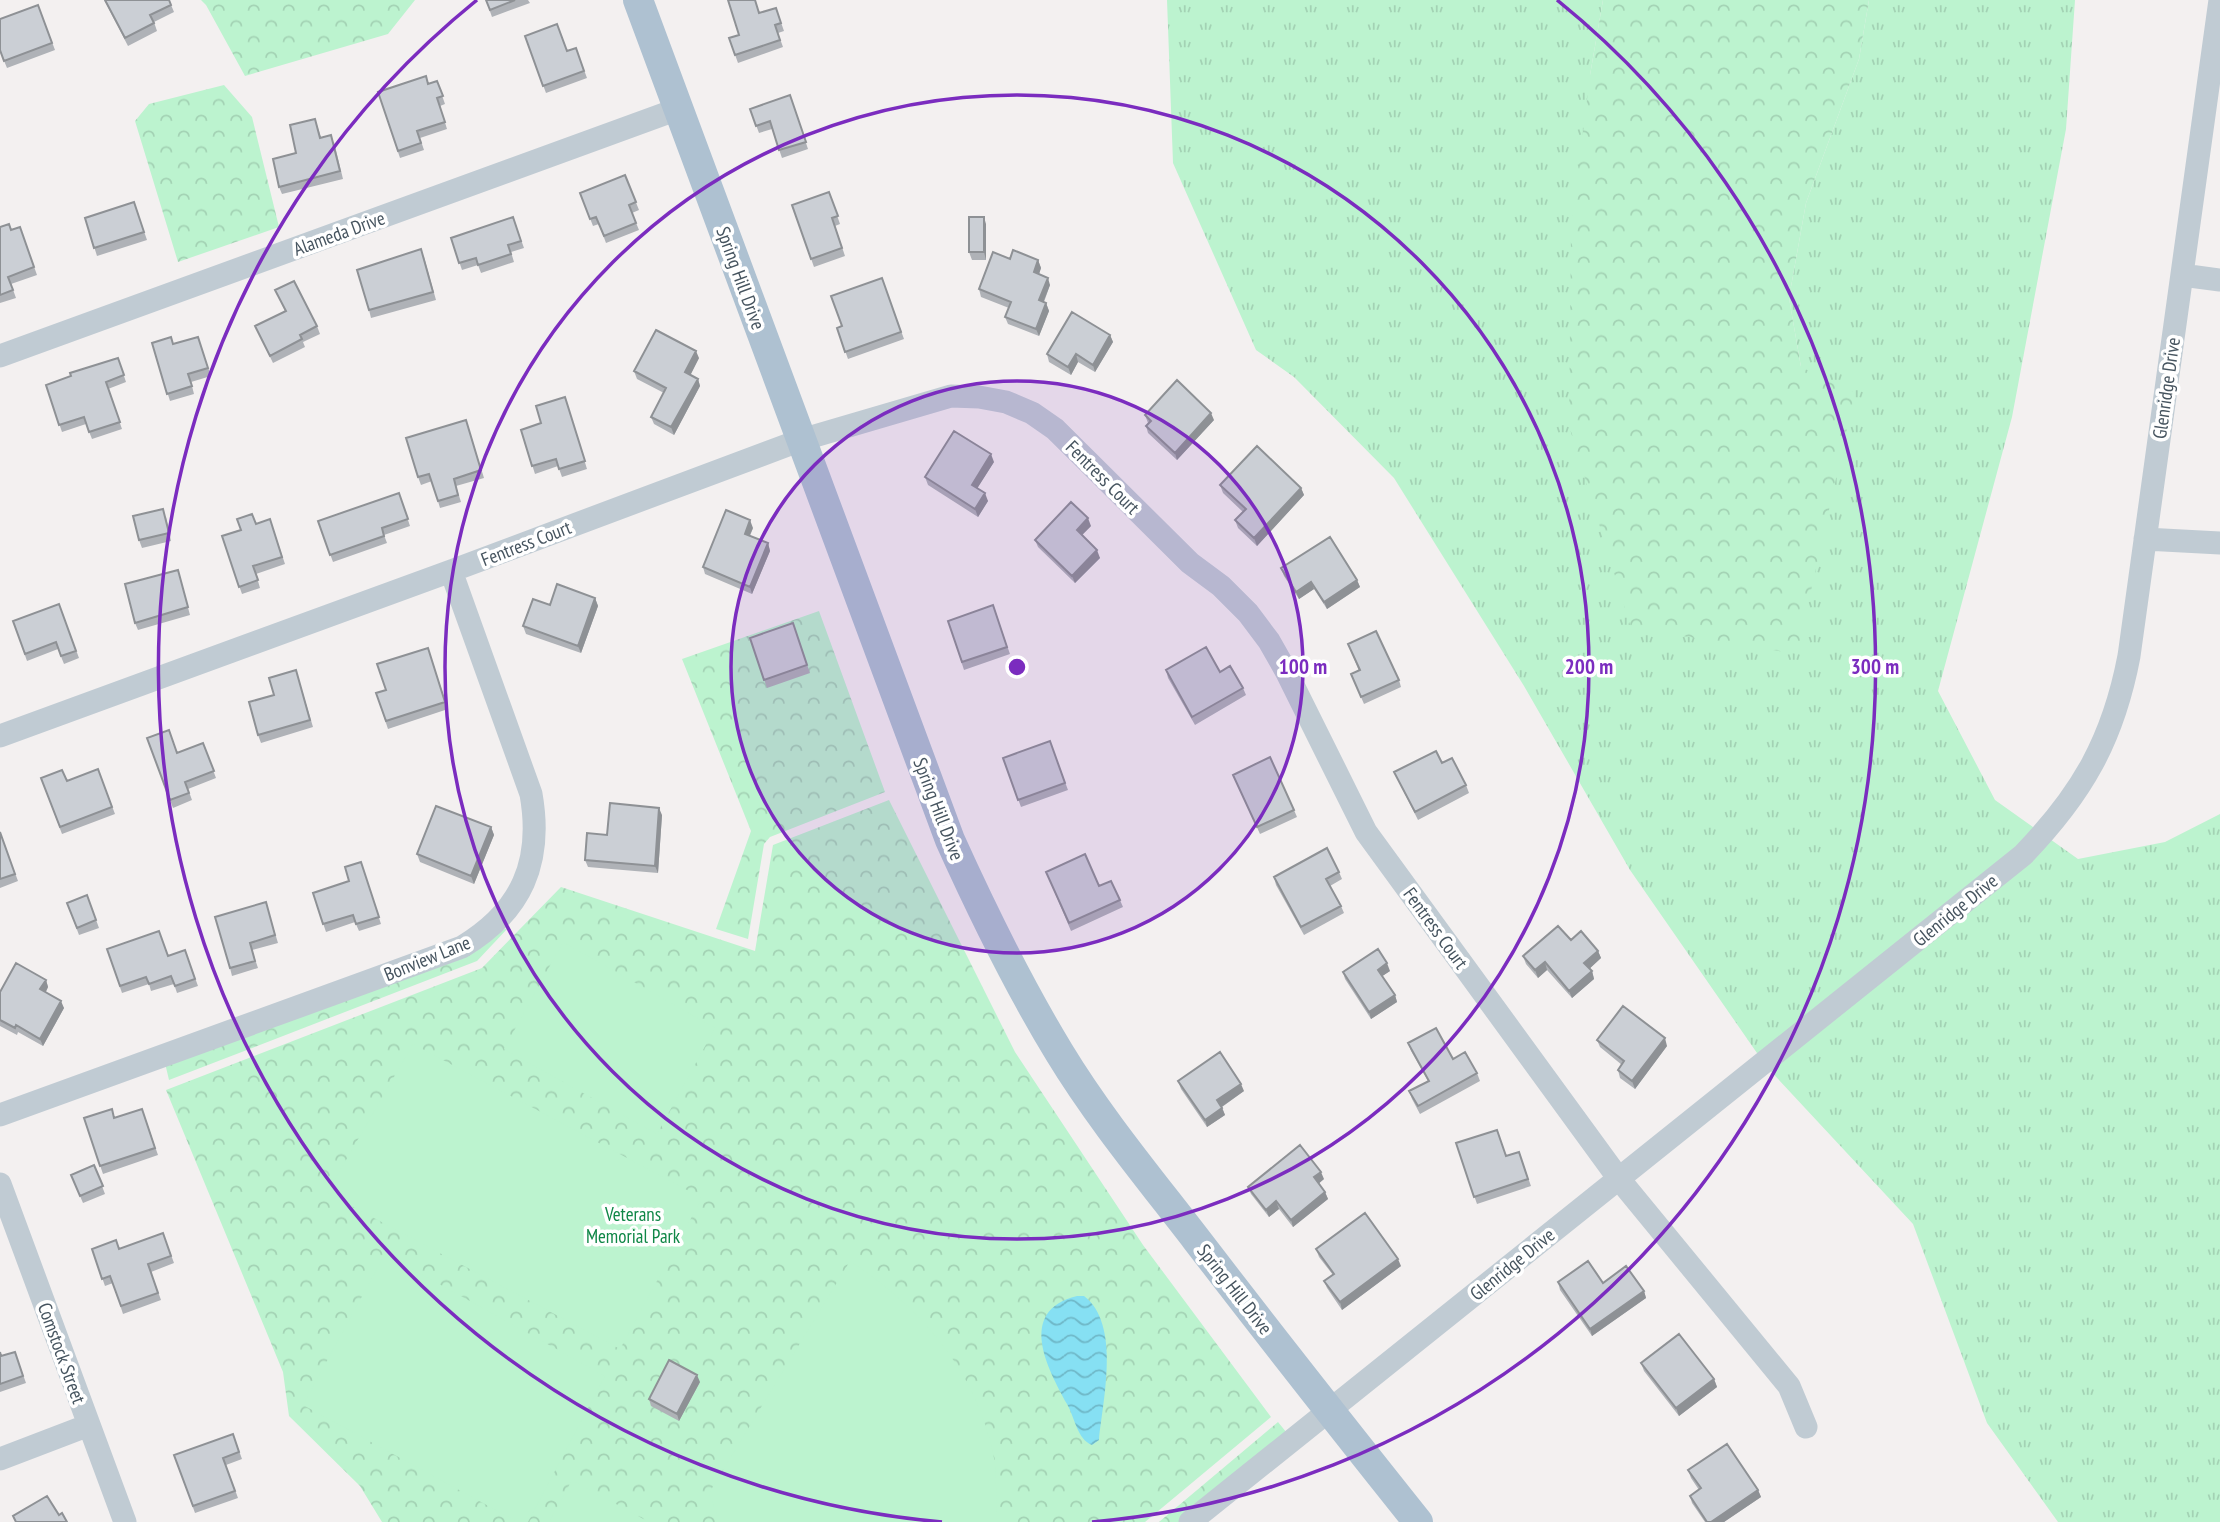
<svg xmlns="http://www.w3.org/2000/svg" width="2220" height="1522" font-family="'PT Sans Narrow',sans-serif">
  <defs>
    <pattern id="grass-tufts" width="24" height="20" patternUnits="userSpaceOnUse" patternTransform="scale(1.75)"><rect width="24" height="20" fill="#bcf3cf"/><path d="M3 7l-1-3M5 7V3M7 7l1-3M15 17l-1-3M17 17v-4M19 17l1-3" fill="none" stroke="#a3d2b4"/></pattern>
    <pattern id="forest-crowns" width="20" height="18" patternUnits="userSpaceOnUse" patternTransform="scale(1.75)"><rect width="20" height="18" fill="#bcf3cf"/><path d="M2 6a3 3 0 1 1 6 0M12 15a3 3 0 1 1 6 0" fill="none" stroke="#a3d2b4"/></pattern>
    <pattern id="water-waves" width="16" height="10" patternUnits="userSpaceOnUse" patternTransform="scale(1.75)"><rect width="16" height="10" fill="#86e0f3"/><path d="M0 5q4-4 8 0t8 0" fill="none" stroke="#6fb8c8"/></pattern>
  </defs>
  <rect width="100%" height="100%" fill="#f3f0f0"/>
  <path fill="url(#grass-tufts)" d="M1167,0H1603L1590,75L1801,367L1789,298L1806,203L1859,59L1869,0H2075L2066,129L2012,417L1938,691L1995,800L2078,859L2165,842L2220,814V1522H2058L1987,1423L1913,1224L1766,1066L1630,870L1524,686L1394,478L1294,377L1256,350L1173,163Z"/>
  <path fill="url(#forest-crowns)" d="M201,0H415L388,34L245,76L206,5Z
    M1603,0H1869L1859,59L1806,203L1789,298L1801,367L1855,393L1797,654L1631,628L1569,426L1571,230L1590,75Z
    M224,85L252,117L279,227L178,262L135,121L149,104Z
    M819,611L885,792L770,837L764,844L748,939L716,929L751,831L682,659Z
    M889,800L1015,1052L1143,1245L1271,1417L1145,1522H382L360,1486L289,1416L283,1372L166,1090L482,968L561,887L755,951L773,845Z
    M508,928L477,961L169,1080L165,1063L474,939Z
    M1278,1422L1295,1443L1190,1522H1159Z"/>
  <path fill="#bcf3cf" d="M563,942L715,1028L657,1134L504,1049Z
    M413,1044L702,1198L620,1349L327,1193Z
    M385,1254L605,1376L528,1522H518L303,1405Z
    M850,1261C920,1307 978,1372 994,1458C997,1479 996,1501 996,1522H731L717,1515L709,1493Z
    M572,1480L649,1522H549Z"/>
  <path fill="url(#water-waves)" d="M1077,1296H1084C1121,1324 1103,1400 1099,1440L1092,1445C1077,1439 1075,1418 1067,1404C1048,1369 1016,1311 1077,1296Z"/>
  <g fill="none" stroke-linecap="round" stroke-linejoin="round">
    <path stroke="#c0cbd3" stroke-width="23" d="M2182,275L2220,280
      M0,356L678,109
      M2145,539L2220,543
      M0,736L451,571L801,440L951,396L979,397L1006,402L1032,413L1055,429L1190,563L1221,586L1248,613L1269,641L1286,671L1366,832L1619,1179L1789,1386L1806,1427
      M0,1115L462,947C522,911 543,862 531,794L451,571
      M0,1184L125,1522
      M0,1459L89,1425
      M1190,1522L2023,855C2082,794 2113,740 2129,656L2220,0"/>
    <path stroke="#aec1d1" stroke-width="30" d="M638,0L950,840C983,913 1017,983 1059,1052C1099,1118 1149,1178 1196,1239C1269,1334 1343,1428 1418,1522"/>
  </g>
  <path fill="#afb2b7" d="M104,0H169L174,12L154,22L157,31L128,46Z
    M486,0H528L530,3L492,17Z
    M38,5L55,50L7,68L0,51Z
    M776,8L784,31L778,33L783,47L738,63L729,38L739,35L759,13Z
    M525,36L567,51L576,48L587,78L546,93Z
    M437,81L445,104L440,106L447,129L420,138L424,150L400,158L378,92L429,84Z
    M790,95L808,149L782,158L772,129L759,133L750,109Z
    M315,119L321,137L334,142L343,179L282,194L279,187L296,153Z
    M625,175L639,210L632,213L639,230L606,243L599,224L593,226L580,193Z
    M829,192L840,224L835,226L845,256L814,267L792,205Z
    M134,202L147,240L97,256L85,218Z
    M513,217L524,248L511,252L514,262L481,273L478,265L462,270L451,238Z
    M986,224V260H972L969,252Z
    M0,227L11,230L20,227L37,275L11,284L16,298L0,303Z
    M424,257L436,300L371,318L369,310Z
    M1010,259L1038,260L1041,268L1039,274L1050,285L1044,302L1046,303L1049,311L1039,336L1008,324L1005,317L1009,308L981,297L979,289Z
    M882,278L904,339L848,359L837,328L842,326Z
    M275,290L317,326L320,334L303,342L305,347L273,363L255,326L285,311Z
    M1110,335L1113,342L1095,372L1078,362L1071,375L1049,362L1047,354Z
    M198,337L211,376L191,382L194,394L170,401L152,343L174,344Z
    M118,358L126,382L108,389L122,429L92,439L86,424L62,432L46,385L71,376Z
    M699,358L690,375L698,379L700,386L674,435L654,424L651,417L664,393L637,379L634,371Z
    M565,397L587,469L562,477L558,466L535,474L521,430L541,423Z
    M1145,415L1214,420L1177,460L1148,433L1146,426L1148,423Z
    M466,420L484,478L456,486L461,502L440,508L432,481L421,485L418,477Z
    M994,462L977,488L988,501L978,517L928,485L925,477Z
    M1220,485L1301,488L1304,495L1257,546L1238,528L1235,520L1243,512L1223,493Z
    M399,493L410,526L384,535L387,543L333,562L318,521Z
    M166,517L171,541L142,548L139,540Z
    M270,519L285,564L256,574L260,588L242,594L222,536Z
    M1091,526L1082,535L1100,558L1075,583L1038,547L1035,540Z
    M753,528L750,536L768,543L770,551L752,594L705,574L703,567Z
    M1281,568L1357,580L1360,587L1327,609L1314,589L1299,599L1284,576Z
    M178,570L190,615L138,630L135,623Z
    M595,598L598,606L581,653L526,634L523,626L550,605Z
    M59,604L79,658L64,664L58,649L27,661L13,621Z
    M993,605L1010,654L964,670L948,621Z
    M793,623L810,673L767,688L750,638Z
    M1348,644L1399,680L1401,687L1364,704L1351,674L1359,671Z
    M428,648L448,709L388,729L376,693L386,690Z
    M296,670L313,727L261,743L258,735L274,695Z
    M1166,670L1243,688L1246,695L1195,725L1168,678Z
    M147,738L177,753L203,743L216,778L188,789L192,800L173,808Z
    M1050,741L1068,790L1021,807L1003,758Z
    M1442,763L1466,785L1469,793L1418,820L1394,772Z
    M98,769L115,814L62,834L41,778L67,781Z
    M1233,775L1294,810L1297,817L1260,834Z
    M662,815L658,873L588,867L585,860L607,835Z
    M491,827L494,835L474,884L420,862L417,854Z
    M0,832L18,881L0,888Z
    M361,862L381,924L359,931L355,922L326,932L313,893L349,881Z
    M1046,872L1099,886L1120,900L1123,907L1071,931Z
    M1339,872L1342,879L1330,886L1341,906L1344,913L1304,935L1276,885L1274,877Z
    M87,895L99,928L79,935L67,903Z
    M268,910L278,943L252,950L258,968L232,976L230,968Z
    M1571,940L1598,951L1601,958L1589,969L1592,971L1594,979L1572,998L1547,970L1538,978L1526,964L1523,956Z
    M107,949L168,956L185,950L198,986L177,993L174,984L151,991L149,984L122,993Z
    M1390,971L1382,976L1395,995L1397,1002L1371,1019L1345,979L1343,972Z
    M46,980L48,987L46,992L64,1008L43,1046L18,1032L17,1035L0,1026V992Z
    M1597,1040L1667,1046L1635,1089L1620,1078L1618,1070L1622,1065L1600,1047Z
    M1408,1043L1453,1059L1477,1073L1480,1081L1420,1114L1412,1099L1409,1091L1428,1081L1411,1051Z
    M1178,1081L1244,1091L1222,1107L1225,1115L1207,1127L1181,1089Z
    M142,1109L158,1155L103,1174L84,1118H115Z
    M1456,1143L1506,1156L1519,1152L1531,1186L1477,1204Z
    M94,1165L105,1194L83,1203L71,1175Z
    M1324,1179L1319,1183L1325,1192L1328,1199L1293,1227L1279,1209L1269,1217L1251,1194L1248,1187Z
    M163,1233L174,1263L151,1272L161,1300L123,1314L113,1283L105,1286L92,1249H119Z
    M1316,1249L1401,1266L1342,1310L1327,1288L1324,1281L1333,1275L1319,1257Z
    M1558,1282L1603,1283L1644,1291L1646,1298L1592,1336L1560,1290Z
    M0,1352L2,1356L15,1352L26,1383L0,1392Z
    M1641,1363L1714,1379L1717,1387L1679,1416L1644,1371Z
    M700,1382L679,1421L651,1406L649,1399Z
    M233,1434L242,1459L226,1465L238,1498L195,1513L174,1455Z
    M1688,1470L1758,1490L1761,1497L1724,1522H1705L1692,1503L1690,1496L1699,1490L1691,1478Z"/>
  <path fill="#8e9195" d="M984,217L986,224V260L984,252Z
    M1038,260L1041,268L1037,280L1034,272Z
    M1048,278L1050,285L1041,308L1039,300Z
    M1046,303L1049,311L1039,336L1036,329Z
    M1110,335L1113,342L1095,372L1093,365Z
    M696,351L699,358L688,380L685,372Z
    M1076,354L1078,362L1071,375L1068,367Z
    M698,379L700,386L674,435L671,427Z
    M1211,413L1214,420L1177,460L1175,453Z
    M991,454L994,462L975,492L972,485Z
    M1301,488L1304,495L1257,546L1254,538Z
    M985,493L988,501L978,517L975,509Z
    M1088,518L1091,526L1079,538L1077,530Z
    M750,520L753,528L747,541L745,534Z
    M768,543L770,551L752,594L750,587Z
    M1097,550L1100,558L1075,583L1072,576Z
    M1357,580L1360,587L1327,609L1324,602Z
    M1311,582L1314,589L1299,599L1296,592Z
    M595,598L598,606L581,653L578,646Z
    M659,808L662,815L658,873L655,866Z
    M491,827L494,835L474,884L471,876Z
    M1598,951L1601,958L1587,971L1584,963Z
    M1545,962L1547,970L1538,978L1535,970Z
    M1387,963L1390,971L1381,977L1378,970Z
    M1592,971L1594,979L1572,998L1569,991Z
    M46,980L48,987L43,997L40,989Z
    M1395,995L1397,1002L1371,1019L1369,1012Z
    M61,1001L64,1008L43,1046L40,1039Z
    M1665,1038L1667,1046L1635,1089L1632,1081Z
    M1241,1084L1244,1091L1220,1108L1217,1100Z
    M1222,1108L1225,1115L1207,1127L1205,1120Z
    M1321,1172L1324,1179L1317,1185L1314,1177Z
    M1325,1192L1328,1199L1293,1227L1291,1220Z
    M1276,1201L1279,1209L1269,1217L1266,1210Z
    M1398,1259L1401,1266L1342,1310L1340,1302Z
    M1644,1291L1646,1298L1592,1336L1590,1329Z
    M697,1375L700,1382L679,1421L677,1414Z
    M1714,1379L1717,1387L1679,1416L1676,1408Z
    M1758,1490L1761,1497L1724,1522H1711Z"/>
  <path fill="#cbcfd5" stroke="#8e9195" stroke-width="2" d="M105,0H169L171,5L150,15L154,23L125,38Z
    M486,0H515L490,10Z
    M728,0H755L759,13L776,8L781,23L775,25L780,40L735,55L729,38L739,35Z
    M38,5L52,43L4,61L0,50V19Z
    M557,24L567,51L576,48L584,71L543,86L525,36Z
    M426,76L428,84L437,81L443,96L437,98L445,122L417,131L421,143L398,151L378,92Z
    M790,95L806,142L779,150L770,121L756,126L750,109Z
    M315,119L320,138L331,135L340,171L279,187L273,159L296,153L290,125Z
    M625,175L636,202L629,205L636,223L604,236L596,217L590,219L580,193Z
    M829,192L838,216L832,218L842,248L811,259L792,205Z
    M134,202L144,232L94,248L85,218Z
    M513,217L521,241L508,245L511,254L478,265L476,258L459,263L451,238Z
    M969,217H984V252H969Z
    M9,224L11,230L20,227L34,267L8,277L13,290L0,295V227Z
    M421,249L433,292L369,310L357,270Z
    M1013,250L1038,260L1034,272L1048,278L1039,300L1046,303L1036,329L1005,317L1011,302L979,289L993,252L1010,259Z
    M882,278L901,332L845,352L837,328L842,326L831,296Z
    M294,281L317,326L300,335L302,339L270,356L255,326L286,311L275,290Z
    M1072,312L1110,335L1093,365L1076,354L1068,367L1047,354Z
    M656,330L696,351L685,372L698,379L671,427L651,417L666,388L634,371Z
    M171,337L173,344L198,337L208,368L188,374L192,386L167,394L152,343Z
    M118,358L124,375L106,382L120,422L89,432L84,417L59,425L46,385L71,376L70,373Z
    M1177,380L1211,413L1175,453L1146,426L1151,421L1145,415Z
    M565,397L585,461L559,469L556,459L532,466L521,430L541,423L536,406Z
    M466,420L481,470L454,479L458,495L438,501L429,474L418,477L406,438Z
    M954,431L991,454L972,485L985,493L975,509L925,477Z
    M1257,446L1301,488L1254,538L1235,520L1246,509L1220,485Z
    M399,493L408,519L382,528L384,536L330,555L318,521Z
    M1071,502L1088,518L1077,530L1097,550L1072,576L1035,540Z
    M163,509L169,533L139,540L133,516Z
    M726,510L750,520L745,534L768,543L750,587L703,567Z
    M252,514L256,524L270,519L282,557L253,566L258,580L239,587L222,536L241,530L237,519Z
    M1330,537L1357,580L1324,602L1311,582L1296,592L1281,568Z
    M178,570L188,607L135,623L125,584Z
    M557,584L595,598L578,646L523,626L533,599L550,605Z
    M59,604L76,651L61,656L56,642L25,654L13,621Z
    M993,605L1007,647L962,662L948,621Z
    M793,623L807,665L764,680L750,638Z
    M1376,631L1399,680L1361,697L1351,674L1360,670L1348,644Z
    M1206,647L1220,672L1230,666L1243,688L1192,717L1166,670Z
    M428,648L445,702L386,721L376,693L386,690L377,664Z
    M296,670L310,720L258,735L249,702L274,695L269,678Z
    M169,730L177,753L203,743L214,771L185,782L189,793L170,800L147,738Z
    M1050,741L1065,783L1018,800L1003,758Z
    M1436,751L1442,763L1452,758L1466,785L1415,812L1394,772Z
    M1270,757L1294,810L1257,827L1233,775Z
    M98,769L112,807L60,827L41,778L62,770L67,781Z
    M610,803L659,808L655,866L585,860L587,833L607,835Z
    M436,806L491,827L471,876L417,854Z
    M0,832L15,874L0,879Z
    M1327,848L1339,872L1326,879L1341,906L1301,927L1274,877Z
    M1085,854L1099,886L1111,881L1120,900L1069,923L1046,872Z
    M361,862L379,917L356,924L353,915L323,924L313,893L349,881L345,867Z
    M87,895L96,920L77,928L67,903Z
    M266,902L275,935L250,943L255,961L230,968L215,917Z
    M1558,926L1571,940L1581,931L1598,951L1584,963L1592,971L1569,991L1545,962L1535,970L1523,956Z
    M159,931L168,956L185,950L195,979L175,986L171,976L149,984L146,977L120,986L107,949Z
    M1378,949L1387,963L1378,970L1395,995L1369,1012L1343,972Z
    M16,963L46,980L40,989L61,1001L40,1039L16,1025L15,1028L0,1020V992Z
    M1623,1006L1665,1038L1632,1081L1618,1070L1624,1061L1597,1040Z
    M1436,1028L1453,1059L1465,1052L1477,1073L1418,1106L1409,1091L1429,1081L1408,1043Z
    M1220,1052L1241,1084L1217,1100L1222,1108L1205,1120L1178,1081Z
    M112,1109L114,1118L142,1109L155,1148L100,1166L84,1118Z
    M1497,1130L1506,1156L1519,1152L1528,1179L1474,1197L1456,1143Z
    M1300,1145L1321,1172L1314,1177L1325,1192L1291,1220L1276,1201L1266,1210L1248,1187Z
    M94,1165L103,1186L80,1196L71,1175Z
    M1365,1213L1398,1259L1340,1302L1324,1281L1334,1274L1316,1249Z
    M163,1233L171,1256L148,1264L158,1293L121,1306L110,1276L102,1279L92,1249L116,1240L119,1249Z
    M1588,1261L1603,1283L1626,1266L1644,1291L1590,1329L1558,1282Z
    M1679,1334L1714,1379L1676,1408L1641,1363Z
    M0,1352L1,1356L15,1352L23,1376L0,1384Z
    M669,1360L697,1375L677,1414L649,1399Z
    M233,1434L239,1452L223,1458L235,1491L193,1506L174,1455Z
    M1727,1444L1758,1490L1711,1522H1707L1690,1496L1701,1488L1688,1470Z
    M47,1496L59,1515L62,1513L67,1522H16L13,1516Z"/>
  <circle cx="1017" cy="667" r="286" fill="#7b2cbf" fill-opacity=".12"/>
  <g fill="none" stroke="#7b2cbf" stroke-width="3.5">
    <circle cx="1017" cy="667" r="286"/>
    <circle cx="1017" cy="667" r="572"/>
    <path d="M942 1522A858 858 0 0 1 477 0M1557 0A858 858 0 0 1 1092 1522"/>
  </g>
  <g text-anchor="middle" stroke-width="7" stroke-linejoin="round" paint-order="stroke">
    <g font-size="19" fill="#46545f" stroke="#fff">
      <text transform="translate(339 233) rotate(-20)" y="7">Alameda Drive</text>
      <text transform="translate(741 278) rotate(70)" y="7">Spring Hill Drive</text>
      <text transform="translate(2166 388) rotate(-82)" y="7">Glenridge Drive</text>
      <text transform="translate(1103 477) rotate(45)" y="7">Fentress Court</text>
      <text transform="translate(526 543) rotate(-21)" y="7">Fentress Court</text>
      <text transform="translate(939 809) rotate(69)" y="7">Spring Hill Drive</text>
      <text transform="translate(1955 910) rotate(-39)" y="7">Glenridge Drive</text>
      <text transform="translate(1436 928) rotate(54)" y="7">Fentress Court</text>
      <text transform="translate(427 958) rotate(-22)" y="7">Bonview Lane</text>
      <text transform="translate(1512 1264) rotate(-39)" y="7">Glenridge Drive</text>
      <text transform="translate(1235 1289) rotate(52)" y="7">Spring Hill Drive</text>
      <text transform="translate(62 1353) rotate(70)" y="7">Comstock Street</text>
    </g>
    <g font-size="19" fill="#108747" stroke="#fff">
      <text x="633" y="1221">Veterans<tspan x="633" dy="22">Memorial Park</tspan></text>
    </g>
  </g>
  <circle cx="1017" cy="667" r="10" fill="#7b2cbf" stroke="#fff" stroke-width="3.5"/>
  <g font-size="21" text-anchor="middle" font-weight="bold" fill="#7b2cbf" stroke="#fff" stroke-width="7" stroke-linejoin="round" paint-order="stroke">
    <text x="1303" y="674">100 m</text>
    <text x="1589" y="674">200 m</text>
    <text x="1875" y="674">300 m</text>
  </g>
</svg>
